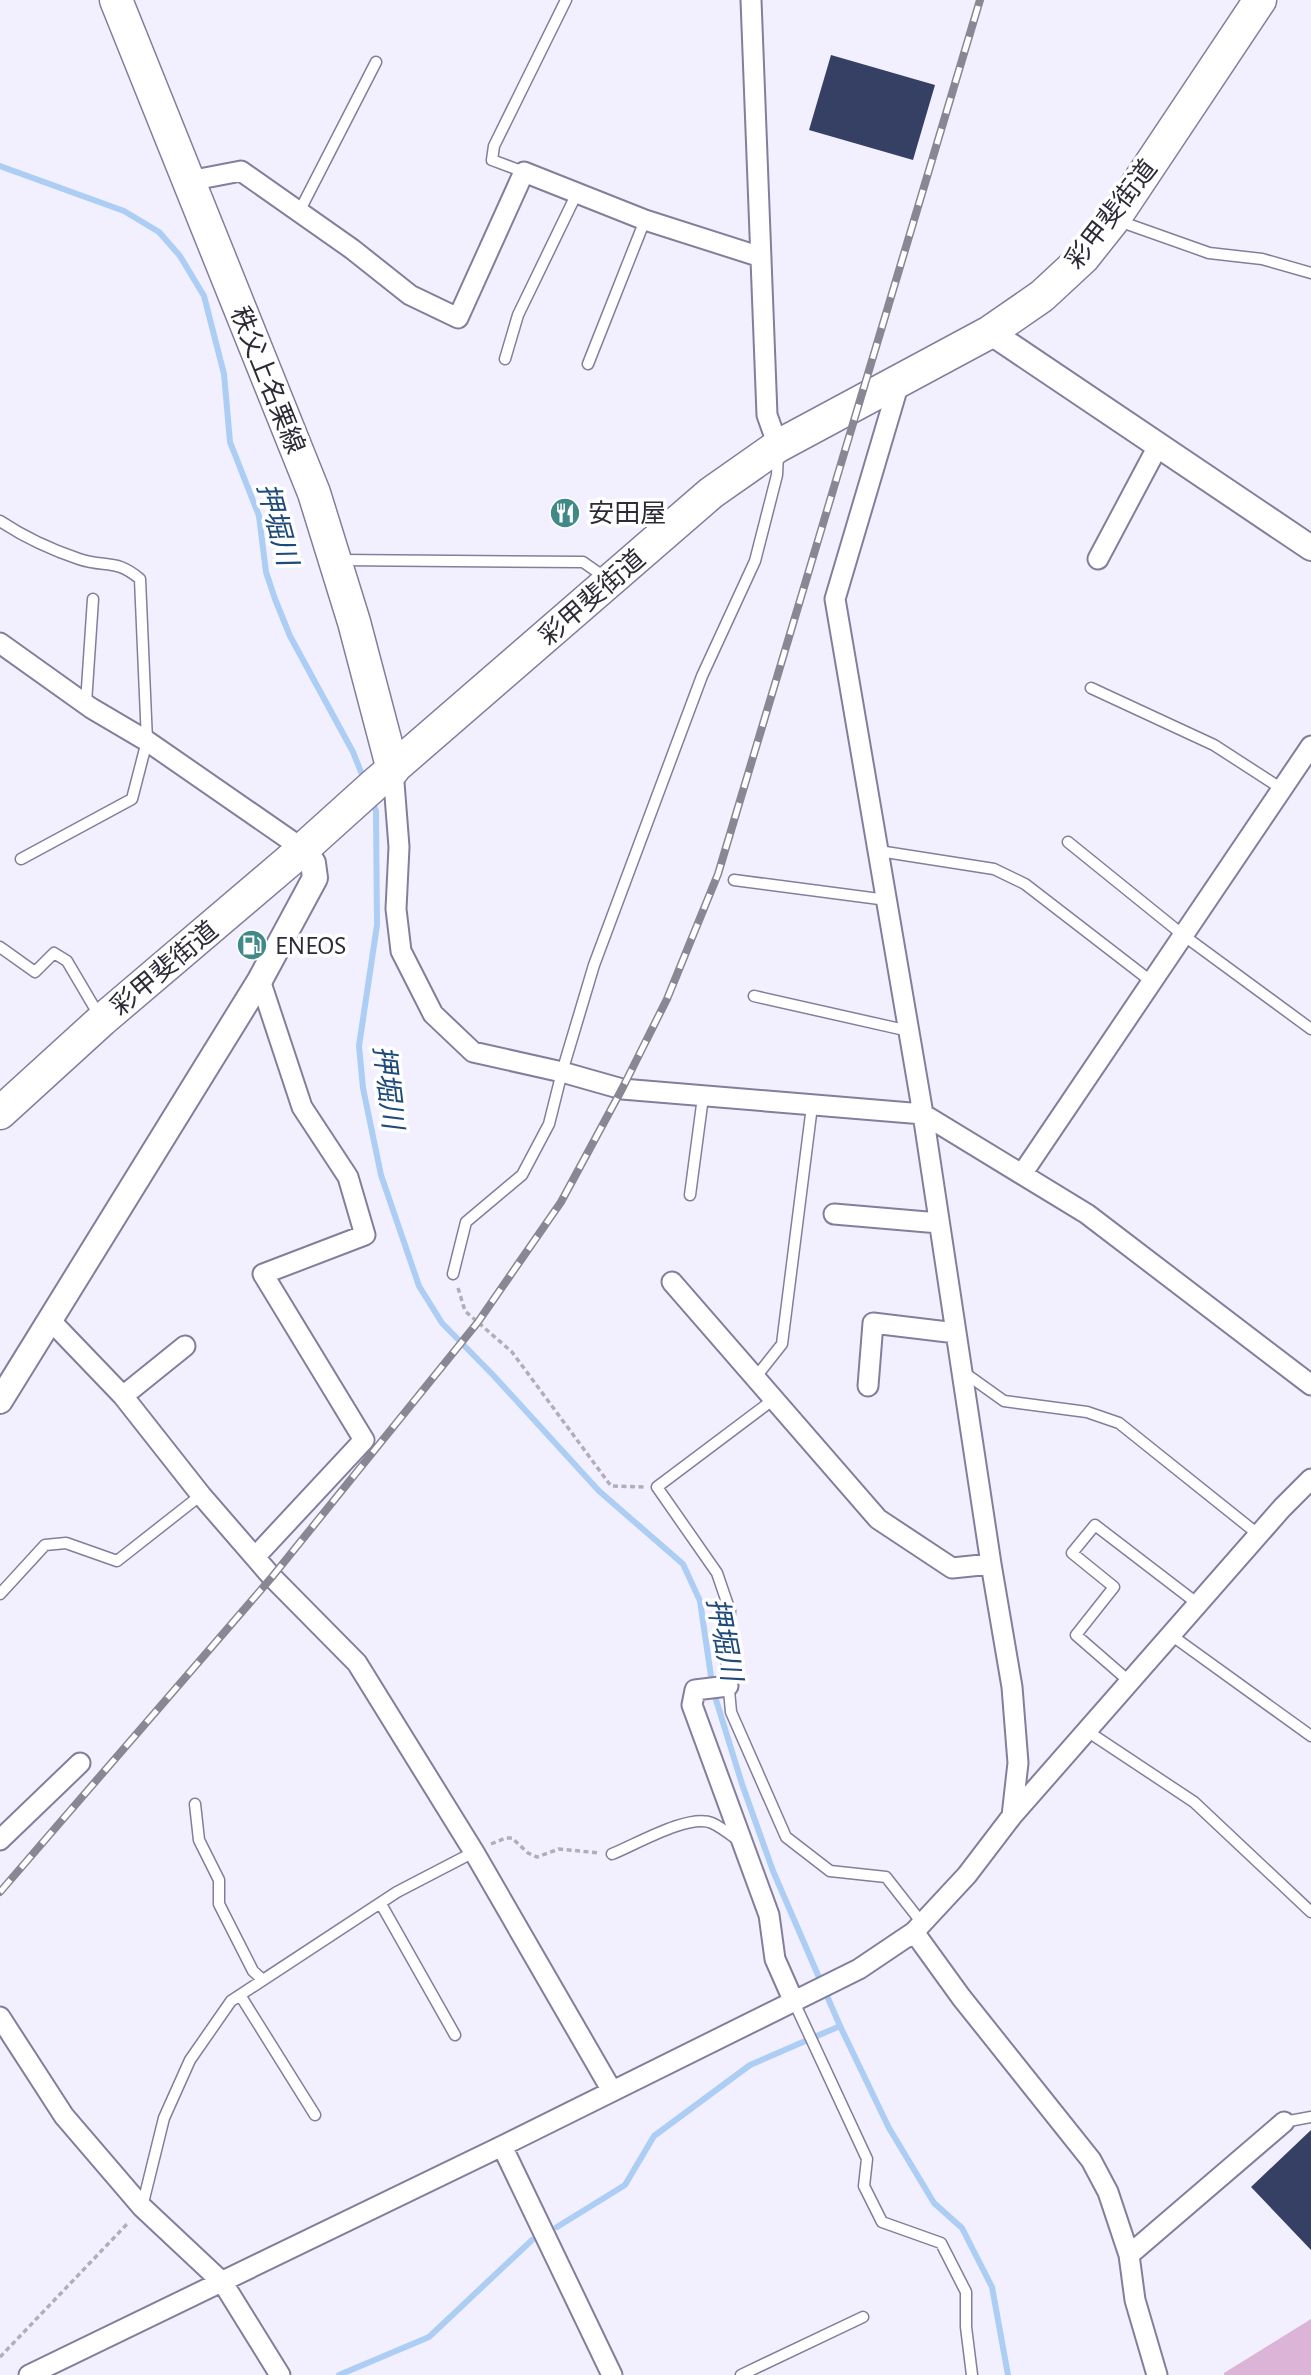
<svg xmlns="http://www.w3.org/2000/svg" width="1311" height="2375" font-family="'Alegreya Sans','Noto Sans JP',sans-serif">
  <rect width="100%" height="100%" fill="#f2f0fe"/>
  <path fill="#dcb4d7" d="M1311,2319V2375H1224V2373Z"/>
  <g fill="none" stroke-linecap="round" stroke-linejoin="round">
    <path stroke="#accdf4" stroke-width="6" d="M0,166L124,211L159,232L180,256L204,296L224,374L230,442L259,516L266,572L275,599L290,636L353,752L365,782
      M371,798L376,811L377,925L359,1046L363,1088L381,1175L419,1286L442,1323L493,1375L599,1491L683,1564L700,1601L713,1690L742,1784L773,1871L840,2026L889,2128L934,2203L962,2228L992,2287L1008,2375
      M557,2227L625,2185L654,2136L750,2065L840,2026
      M339,2375L429,2337L532,2240"/>
  </g>
  <path fill="#364065" d="M831,55L935,85L913,160L809,130Z
    M1311,2130V2250L1251,2187Z"/>
  <g fill="none" stroke-linecap="round" stroke-linejoin="round">
    <g stroke="#827e9c" stroke-width="13">
      <path id="service" d="M524,172L492,160L494,146L566,0
        M299,212L376,62
        M1116,220L1209,253L1262,259L1311,273
        M505,359L518,315L577,193
        M588,364L645,220
        M0,521C24,537 52,550 79,559C106,568 115,558 140,579L147,741L132,799L21,859
        M339,560L583,562L606,578
        M1091,688L1214,745L1282,789
        M86,703L93,599
        M1068,842L1183,935L1311,1029
        M879,851L994,869L1025,884L1152,982
        M734,880L887,900
        M0,947L35,972L54,953L67,961L100,1017
        M754,996L909,1031
        M690,1195L703,1097
        M453,1274L466,1222L522,1175L549,1124L562,1072L594,965L702,676L755,561L777,475L778,453
        M962,1371L1004,1401L1087,1412L1119,1423L1259,1535
        M755,1378L782,1344L812,1106
        M774,1399L657,1487L717,1573L730,1611L726,1657L731,1712L786,1837L830,1871L886,1877L922,1923
        M0,1594L45,1545L66,1543L117,1561L201,1495
        M1171,1635L1311,1736
        M1130,1682L1076,1635L1114,1587L1072,1553L1095,1525L1198,1604
        M1087,1731L1194,1802L1311,1912
        M195,1804L199,1840L219,1880V1904L253,1971L263,1980
        M612,1854C635,1845 689,1813 712,1823C721,1827 731,1835 739,1841
        M381,1904L455,2035
        M240,1995L315,2115
        M794,2002L867,2159L864,2186L882,2222L941,2243L966,2292V2327L972,2375
        M1284,2122L1311,2117
        M142,2207L164,2118L190,2060L231,2001L397,1892L474,1852
        M741,2375L863,2317"/>
    </g>
    <g stroke="#827e9c" stroke-width="23">
      <path id="minor" d="M751,0L767,415L778,446
        M189,181L241,171L352,249L410,295L458,318L524,172L645,220L761,257
        M1098,559L1158,446
        M0,643L91,708L147,741L303,849
        M393,770L399,847L396,909L401,951L433,1014L473,1052L562,1072L622,1089L923,1114L1087,1214L1311,1385
        M1022,1174L1311,746
        M834,1214L939,1223
        M672,1282L878,1519L952,1568L991,1564
        M51,1321L123,1396L201,1495L272,1577L357,1663L474,1852L612,2091
        M868,1386L873,1323L956,1333
        M123,1396L185,1346
        M255,1557L364,1440L263,1274L365,1235L348,1177L302,1107L260,980
        M728,1686L695,1690L692,1705L769,1915L775,1959L794,2002
        M1012,1816L1282,1508L1311,1479
        M0,1840L80,1763
        M914,1932L961,1997L1091,2160L1108,2192L1129,2255L1135,2300L1157,2375
        M0,2017L64,2116L142,2207L223,2283L280,2375
        M502,2146L612,2375
        M1129,2255L1284,2122
        M29,2375L502,2146L859,1969L914,1932L967,1875L1012,1816L1018,1763L1012,1687L991,1564L923,1114L835,599L899,383"/>
    </g>
    <g stroke="#827e9c" stroke-width="28">
      <path id="tertiary" d="M990,332L1311,548
        M0,1401L260,980L315,878L313,863L303,849"/>
    </g>
    <g stroke="#827e9c" stroke-width="35">
      <path id="primary" d="M116,0L314,493L354,622L393,770"/>
    </g>
    <g stroke="#827e9c" stroke-width="35">
      <path id="trunk" d="M0,1113L102,1020L303,849L374,785L711,493L778,446L990,332L1042,296L1083,258L1114,219L1260,0"/>
    </g>
    <path stroke="#b0aebb" stroke-width="3.5" stroke-dasharray="5 3.5" stroke-linecap="butt" d="M458,1288L465,1311L512,1352L611,1486L645,1487
      M491,1844L506,1838H512L528,1853L537,1857L559,1849L600,1853
      M0,2357L129,2222"/>
    <use href="#service" stroke="#fff" stroke-width="10"/>
    <use href="#minor" stroke="#fff" stroke-width="19"/>
    <use href="#tertiary" stroke="#fff" stroke-width="24"/>
    <use href="#primary" stroke="#fff" stroke-width="32"/>
    <use href="#trunk" stroke="#fff" stroke-width="32"/>
    <g stroke="#898794" stroke-width="8">
      <path id="rail" d="M0,1892L272,1577L478,1322L561,1202L622,1089L667,999L718,874L980,0"/>
    </g>
    <use href="#rail" stroke="#fff" stroke-width="5" stroke-dasharray="16" stroke-linecap="butt"/>
  </g>
  <defs>
    <g id="restaurant-disc" transform="scale(1.575)"><circle r="9.5" fill="#418989" stroke="#fff"/><path d="M-5-6h1v4h1v-4h1v4h1v-4h1v5L-1.5 .5V6h-2V.5L-5-1ZM5-6V6H3V1.5H1.5Q1.5-4 5-6Z" fill="#fff"/></g>
    <g id="fuel-disc" transform="scale(1.575)"><circle r="9.5" fill="#418989" stroke="#fff"/><path d="M-5.5-6h7V0h2V4h1.3V-2.5L3-4.5l.8-.8L6-3V5H2.5V1h-1V6h-7ZM-4.2-4.7v3.2H.2V-4.7Z" fill="#fff"/></g>
  </defs>
  <g fill-rule="evenodd">
    <use href="#restaurant-disc" x="565" y="513"/>
    <use href="#fuel-disc" x="252" y="945"/>
  </g>
  <g text-anchor="middle" stroke-width="7" stroke-linejoin="round" paint-order="stroke">
    <g font-size="26" fill="#2d2b37" stroke="#fff">
      <text transform="translate(1111 214) rotate(-52)" y="9">彩甲斐街道</text>
      <text transform="translate(268 380) rotate(68)" y="9">秩父上名栗線</text>
      <text transform="translate(592 597) rotate(-41)" y="9">彩甲斐街道</text>
      <text transform="translate(164 968) rotate(-40)" y="9">彩甲斐街道</text>
    </g>
    <g font-size="26" fill="#2d2b37" stroke="#fff" text-anchor="start">
      <text x="588" y="522">安田屋</text>
      <text x="275" y="954">ENEOS</text>
    </g>
    <g font-size="28" font-style="italic" fill="#1d4a7a" stroke="#fff">
      <text transform="translate(278 524) rotate(75)" y="10">押堀川</text>
      <text transform="translate(389 1087) rotate(83)" y="10">押堀川</text>
      <text transform="translate(725 1639) rotate(79)" y="10">押堀川</text>
    </g>
  </g>
</svg>
